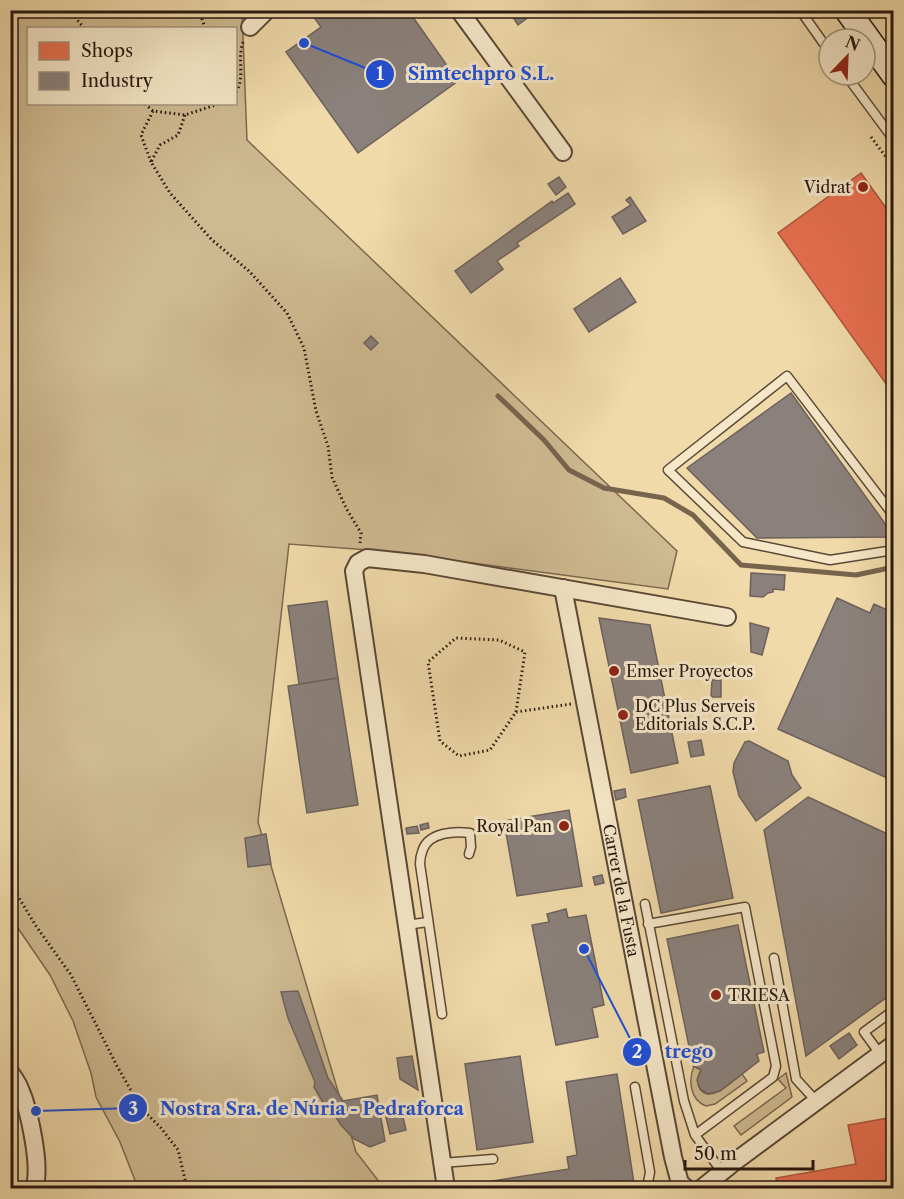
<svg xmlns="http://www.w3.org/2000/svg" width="904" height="1199" font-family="'Libre Caslon Text',serif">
  <rect width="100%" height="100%" fill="#f0daaa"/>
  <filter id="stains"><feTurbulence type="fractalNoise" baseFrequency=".00333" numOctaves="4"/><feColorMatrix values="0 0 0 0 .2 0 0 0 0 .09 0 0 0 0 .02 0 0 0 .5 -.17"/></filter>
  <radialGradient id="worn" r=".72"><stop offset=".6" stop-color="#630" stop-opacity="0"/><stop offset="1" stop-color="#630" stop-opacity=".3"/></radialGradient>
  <path fill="#ceb990" stroke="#7b6850" stroke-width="1.5" fill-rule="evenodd" d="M10,11H242L247,140L677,551L668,589L382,551L289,544L258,822L356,1152L384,1188H138L120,1142L96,1097L91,1073L73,1021L50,975L11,918ZM28,28H236V104H28Z
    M694,1066L701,1070C697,1077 696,1083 700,1089C711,1104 732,1081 742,1074L747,1081L715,1104L706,1106C690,1100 688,1080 694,1066Z
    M786,1073L792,1097L741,1135L734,1126L786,1088L778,1079Z"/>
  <path fill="#e76f51" stroke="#ae553e" stroke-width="1.5" d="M861,173L894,219V395L778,233Z
    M894,1117V1188H778L776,1178L856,1164L848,1125Z"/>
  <path fill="#8a817c" stroke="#6d615c" stroke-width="1.5" d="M321,10H408L458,81L358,153L286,52L321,27L313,16Z
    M508,10H538L518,25Z
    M559,177L566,187L556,195L548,184Z
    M568,193L575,204L517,243L519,246L497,261L503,269L471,293L455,271L552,201L553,203Z
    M630,197L646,221L623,234L612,217L631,205L626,200Z
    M620,278L636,302L589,332L574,309Z
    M371,336L378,343L371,350L364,343Z
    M791,393L894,536V537L757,538L687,468Z
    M751,573L785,575L784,590L773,589V592L768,593L763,597L750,596Z
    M837,598L870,613L874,604L894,613V781L778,729Z
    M327,601L338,678L299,684L288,606Z
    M599,618L650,625L678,763L631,773Z
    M750,623L769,628L762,655L751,652Z
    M338,678L358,805L307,813L288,686Z
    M712,680H721V697H711Z
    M701,740L704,755L691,757L688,742Z
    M749,741L788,761L792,775L801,788L756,821L739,796L733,772L734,763L745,742Z
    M710,786L733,898L661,913L638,800Z
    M625,789L626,797L616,800L614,791Z
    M808,797L894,837V992L806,1056L764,830Z
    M569,810L582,886L517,896L504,821Z
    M428,823L429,828L421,830L420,825Z
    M417,826L419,833L407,834L406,828Z
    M266,834L271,864L248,867L245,838Z
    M602,875L604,883L595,885L593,877Z
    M566,909L568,918L586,915L604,1005L592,1008L598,1037L556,1045L532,925L549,922L547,914Z
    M738,925L764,1052L757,1054L759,1061L720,1091L708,1094L700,1089L697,1080L701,1070L693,1066L667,939Z
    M298,991L328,1078L343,1101L377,1095L385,1141L370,1147L354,1139L341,1125L327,1103L324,1104L314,1087L315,1082L288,1018L281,992Z
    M849,1033L857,1045L839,1059L830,1046Z
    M412,1056L418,1090L400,1079L397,1058Z
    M520,1056L533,1142L477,1150L465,1064Z
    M617,1074L634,1183H628L629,1188H480L479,1183L569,1169L567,1157L577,1155L566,1082Z
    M401,1109L406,1130L390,1134L385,1113Z"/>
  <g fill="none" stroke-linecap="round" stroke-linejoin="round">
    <path stroke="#77644d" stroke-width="5" d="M498,396L544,440L569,470L604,488L664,498L693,515L741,565L856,575L894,567"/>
    <g stroke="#5a4836" stroke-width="11">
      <path id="service" d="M800,10L829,51
        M846,75L894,140
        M894,516L787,376L668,470L743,542L830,560L894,550
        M645,904L684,1101L695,1135L722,1172
        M648,924L745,907L776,1066L773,1077L695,1135
        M406,925L428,922
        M774,958L796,1079L817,1102
        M442,1014L420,864C420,859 421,854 423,849C430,832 455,831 470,833L471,847L469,854
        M880,1054L864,1032L894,1010
        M635,1087L650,1172L647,1188
        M442,1163L493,1159"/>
    </g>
    <g stroke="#5a4836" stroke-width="20">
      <g id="minor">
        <path d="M459,10L563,152"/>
        <path d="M250,27L267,10"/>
        <path id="s1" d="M563,588L673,1157L680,1183L686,1188"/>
        <path d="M10,1072C14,1078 18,1083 20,1089C29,1109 42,1168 34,1188"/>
        <path d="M446,1188L354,571L358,563L367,558L424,564L727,617"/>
        <path d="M702,1188L733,1163L894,1044"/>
      </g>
    </g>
    <g stroke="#281710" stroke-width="27">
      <path id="secondary" d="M847,10L894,75"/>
    </g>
    <path stroke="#281710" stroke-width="3" stroke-dasharray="1.5 3" stroke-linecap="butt" d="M69,10L84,28
      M199,10L205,28
      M236,92C246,76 236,57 244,40
      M145,104L153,111L185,115L218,104
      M185,115L178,135L160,145L151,162L170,193L212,240L249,271L287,313L304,348L316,411L328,446L332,477L346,508L361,533L360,543
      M871,137L886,157
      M151,162L141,135L153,111
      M516,712L525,652L499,640L456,638L428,662L440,741L459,756L490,750L516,712L571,704
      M10,883L36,926L71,975L117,1066L141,1108L161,1128L178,1150L187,1188"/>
    <use href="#service" stroke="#f5e7c8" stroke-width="8"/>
    <use href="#minor" stroke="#f5e7c8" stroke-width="16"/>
    <use href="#secondary" stroke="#f5e7c8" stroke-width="24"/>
  </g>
  <g fill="#8f2418" stroke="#f5e7c8" stroke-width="2">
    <circle cx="863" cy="187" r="6"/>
    <circle cx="614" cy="671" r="6"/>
    <circle cx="623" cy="715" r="6"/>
    <circle cx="564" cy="826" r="6"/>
    <circle cx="716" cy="995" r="6"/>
  </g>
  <g text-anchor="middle" stroke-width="6" stroke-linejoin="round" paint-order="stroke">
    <g font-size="16" fill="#281710" stroke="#f5e7c8" text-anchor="start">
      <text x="851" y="193" text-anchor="end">Vidrat</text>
      <text x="626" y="677">Emser Proyectos</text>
      <text x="635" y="712">DC Plus Serveis<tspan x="635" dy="18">Editorials S.C.P.</tspan></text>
      <text x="552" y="832" text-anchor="end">Royal Pan</text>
      <text x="728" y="1001">TRIESA</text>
    </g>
    <g font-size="16" fill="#281710" stroke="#f5e7c8">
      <text dy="6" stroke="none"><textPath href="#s1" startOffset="308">Carrer de la Fusta</textPath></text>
    </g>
  </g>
  <path fill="none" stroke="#1d4ed8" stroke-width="2" d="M304 43L380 74M584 949L637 1052M36 1111L133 1108"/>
  <g fill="#1d4ed8" stroke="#f5e7c8" stroke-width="2">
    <circle cx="304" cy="43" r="6"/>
    <circle cx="584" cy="949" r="6"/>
    <circle cx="36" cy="1111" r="6"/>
    <circle cx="380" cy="74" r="15"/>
    <circle cx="637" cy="1052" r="15"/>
    <circle cx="133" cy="1108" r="15"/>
  </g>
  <g font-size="18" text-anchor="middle" font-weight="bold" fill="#fff">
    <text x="380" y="80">1</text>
    <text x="637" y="1058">2</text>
    <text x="133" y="1115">3</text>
  </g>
  <g font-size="18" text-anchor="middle" font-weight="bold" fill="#1d4ed8" stroke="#f5e7c8" stroke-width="6" stroke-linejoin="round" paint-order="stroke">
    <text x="481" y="80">Simtechpro S.L.</text>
    <text x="689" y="1058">trego</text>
    <text x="312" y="1115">Nostra Sra. de Núria - Pedraforca</text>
  </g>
  <rect width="904" height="1199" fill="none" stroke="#f0daaa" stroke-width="36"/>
  <rect x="12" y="12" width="880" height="1175" fill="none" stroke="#281710" stroke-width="3"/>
  <rect x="18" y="18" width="868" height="1163" fill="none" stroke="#281710" stroke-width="1.5"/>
  <rect x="27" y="27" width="210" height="78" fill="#f5e7c8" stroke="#a3947e" stroke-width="1.5"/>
  <rect x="39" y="42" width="30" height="18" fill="#e76f51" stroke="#a3947e" stroke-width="1.5"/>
  <text x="81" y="57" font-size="18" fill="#281710">Shops</text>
  <rect x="39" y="72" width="30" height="18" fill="#8a817c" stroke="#a3947e" stroke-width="1.5"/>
  <text x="81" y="87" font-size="18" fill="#281710">Industry</text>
  <g transform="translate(847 57) rotate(23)"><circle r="28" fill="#f5e7c8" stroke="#a3947e" stroke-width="1.5"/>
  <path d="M0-4.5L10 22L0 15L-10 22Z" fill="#8f2418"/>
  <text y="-9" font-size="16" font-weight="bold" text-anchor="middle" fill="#281710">N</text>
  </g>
  <path d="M685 1160v9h128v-9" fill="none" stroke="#281710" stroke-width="3"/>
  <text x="694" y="1160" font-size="18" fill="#281710" stroke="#f5e7c8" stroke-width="4.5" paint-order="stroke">50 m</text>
  <rect width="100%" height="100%" filter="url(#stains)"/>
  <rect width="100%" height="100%" fill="url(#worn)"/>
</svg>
